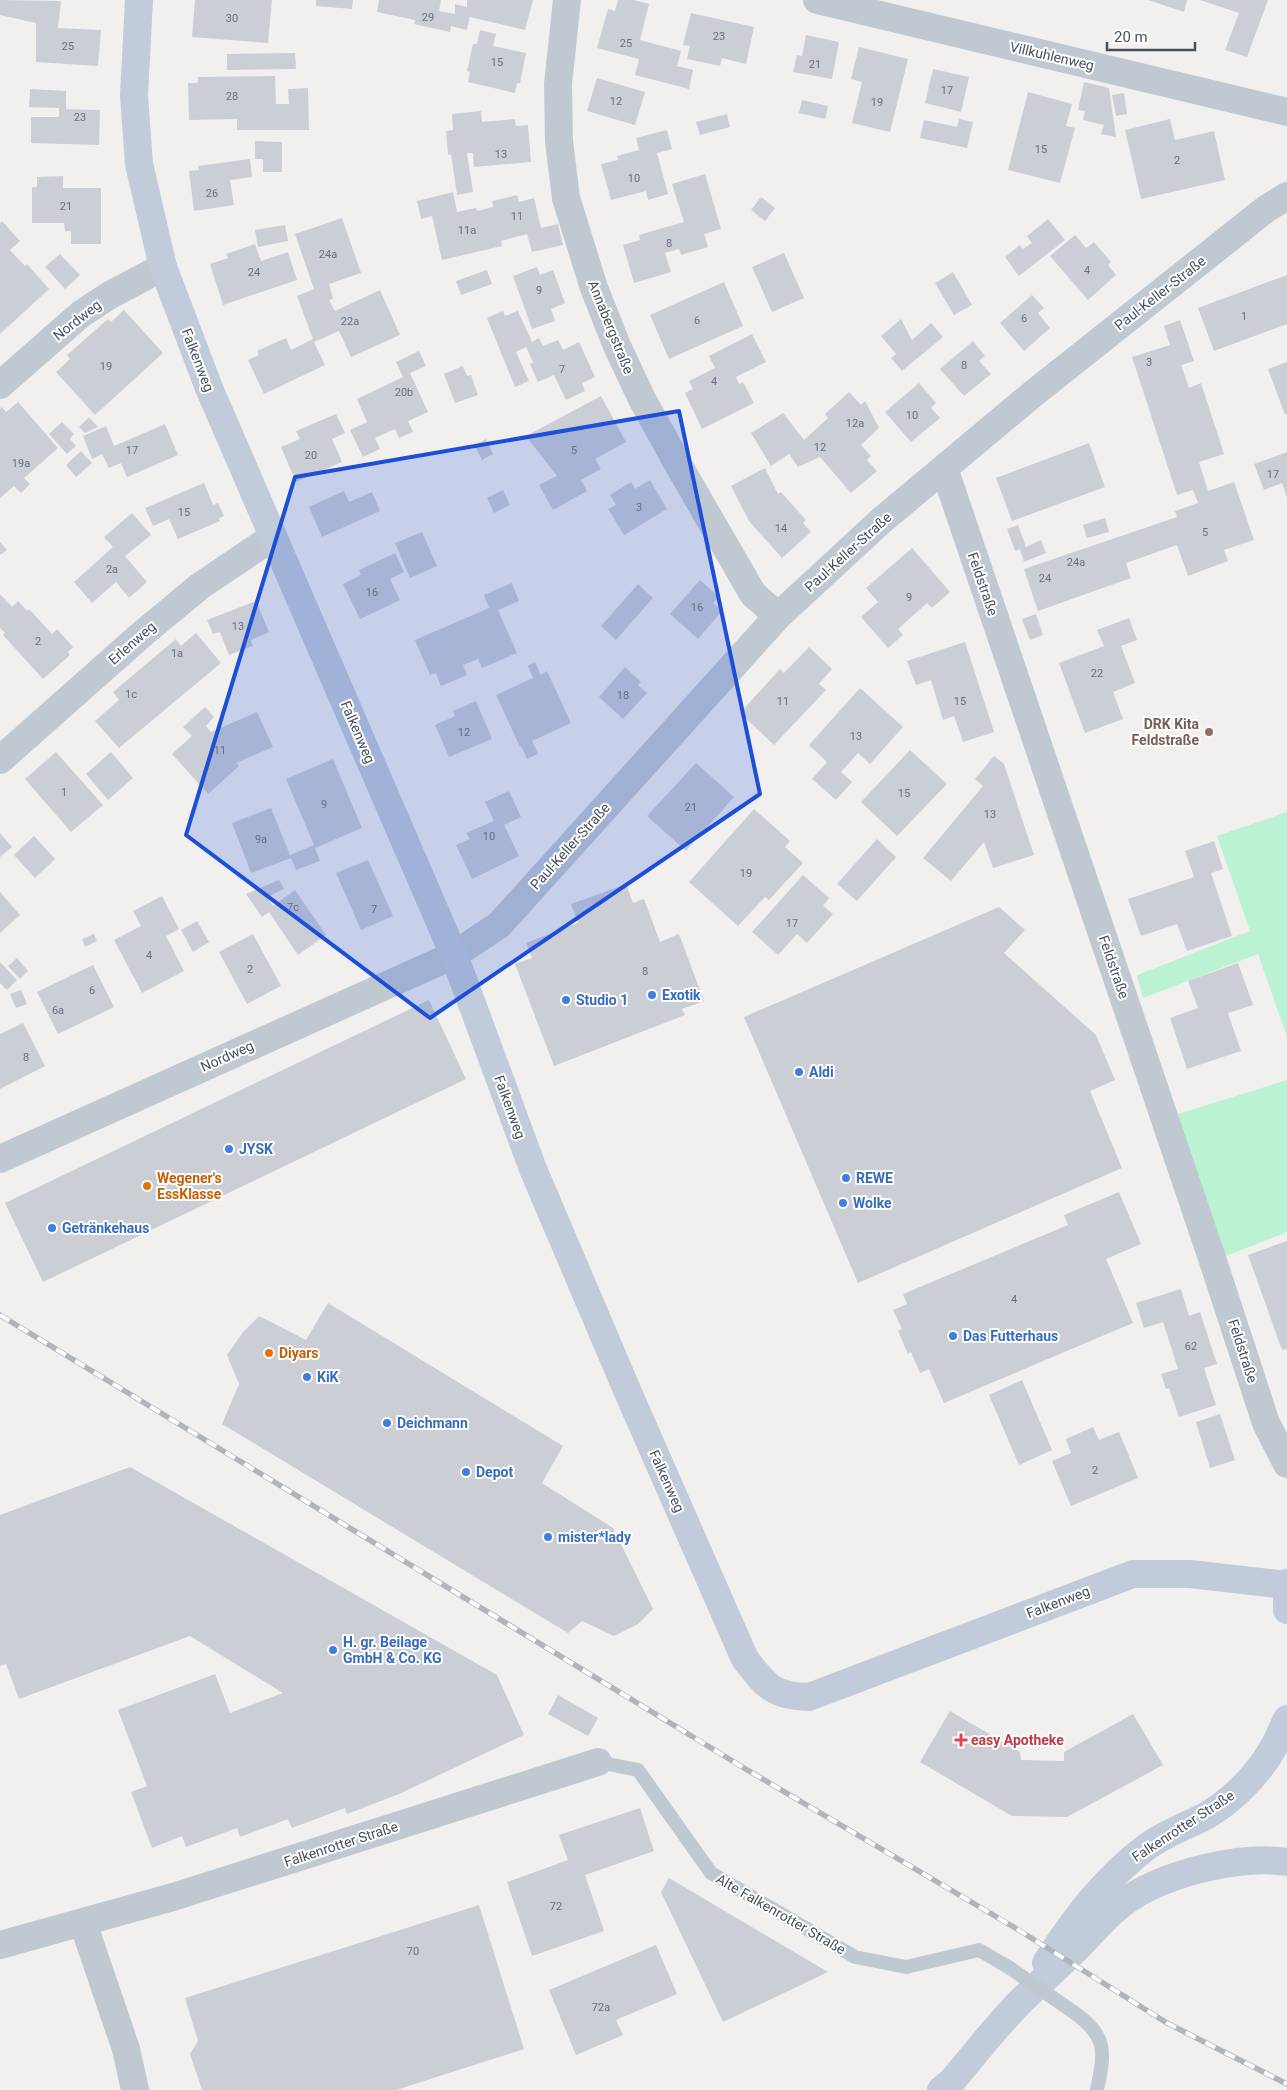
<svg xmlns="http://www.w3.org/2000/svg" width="1287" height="2090" font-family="Roboto,sans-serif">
  <rect width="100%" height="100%" fill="#f2f0ef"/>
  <path fill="#bcf2d4" d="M1287,812V1037L1258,954L1143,998L1137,975L1250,931L1217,836Z
    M1287,1080V1232L1213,1261L1165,1118Z"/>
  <path fill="#cbced5" d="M0,0L61,1L58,28L101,30L98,66L36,62V23L0,15Z
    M195,0H272L268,43L192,37Z
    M316,0H353L352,9L316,6Z
    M379,0H441L439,11L455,14V4L467,7V0H533L525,30L470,17L467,30L451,26L450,32L414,24L415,20L377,12Z
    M618,0H634L649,4L640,40L681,51L677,66L693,70L689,89L635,75L639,59L597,48L608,9L615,11Z
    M1148,0H1187L1184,12Z
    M1200,0H1268L1247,57L1225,50L1239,13Z
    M691,13L754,27L746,64L722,58L720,66L687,59L690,46L683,45Z
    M480,30L496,34L493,46L526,53L520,83H517L515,93L468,82L470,72L467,71L473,44H477Z
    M806,35L839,42L832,79L793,72L797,55L802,56Z
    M859,47L908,59L890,132L852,123L862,82L851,79Z
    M295,53L296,69L227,70V54Z
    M933,69L969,77L961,112L925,103Z
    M275,76L276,104H289L288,89L308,88L309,130H237V119L189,120L188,83H198V77Z
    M597,78L645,92L635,125L587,111Z
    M1084,82L1109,88L1116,137L1101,134L1104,125L1083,120L1085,111L1078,110Z
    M30,89L66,91V109L100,110L99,145L31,143V117H59V108L29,107Z
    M1028,92L1072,104L1066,126L1075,128L1060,183L1008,170Z
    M1124,93L1127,114L1116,116L1112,95Z
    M802,100L828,106L825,119L799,113Z
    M481,111L482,122L515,119L516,126L528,125L531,162L474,167L473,153H467L473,192L457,195L451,154L448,155L446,131L453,130L452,114Z
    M727,114L730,127L700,135L696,122Z
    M959,119L973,122L967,148L920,138L924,120L957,127Z
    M1170,119L1175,140L1214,131L1225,180L1141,199L1125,130Z
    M667,130L672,149L657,153L668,194L648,200L646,191L611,200L601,164L618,160L617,156L639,150L636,138Z
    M255,141L282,142V172H263V159H255Z
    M250,159L252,177L230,180L234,205L194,211L189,171L199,170L198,166Z
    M705,174L721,229L704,234L708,247L681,255L679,249L665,253L671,272L634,283L623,245L640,240L639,235L684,222L672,184Z
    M63,176V188H101V244H71V231H65L64,223H32V187H37V177Z
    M453,192L457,212L476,208L477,211L493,207L492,201L517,195L519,202L534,198L541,228L558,224L563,245L532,252L527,234L501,241L502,246L442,260L432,216L421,219L417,201Z
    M761,197L775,208L765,221L751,210Z
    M342,218L361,273L329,284L333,299L329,300L335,311L380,290L400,335L351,357L339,331L314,342L325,365L264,394L248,360L259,355L257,351L286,338L291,350L313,339L297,296L314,289L295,234Z
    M1048,219L1065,240L1019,276L1005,257L1020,245L1023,249L1032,243L1027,236Z
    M2,221L20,241L10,250L25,266L27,264L49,289L0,334V223Z
    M285,225L288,241L258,247L255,230Z
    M1075,235L1086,248L1094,242L1111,262L1108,265L1116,275L1088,300L1050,256Z
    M255,244L261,261L288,252L297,280L223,305L210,264L228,258L226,254Z
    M784,253L804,298L772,312L752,267Z
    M60,254L80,275L65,289L45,267Z
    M537,267L540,275L553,270L565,303L551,309L555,321L532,329L513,276Z
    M487,270L492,284L461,295L456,281Z
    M953,272L972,305L954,315L935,283Z
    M1287,275V324L1214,351L1198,308Z
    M724,282L743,326L669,359L650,315Z
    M1032,295L1044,308L1038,313L1050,328L1024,351L1000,323Z
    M124,310L163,353L95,415L56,372L70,359L67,355L108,319L111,322Z
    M503,311L505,316L518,311L532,342L539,338L543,346L558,340L563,350L579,342L595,377L582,383L585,391L566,400L554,375L538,382L530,364L533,362L526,347L516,352L529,381L515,387L487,318Z
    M901,319L912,340L931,323L943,337L902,371L891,358L896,354L881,336Z
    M1180,320L1194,361L1181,365L1189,388L1201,383L1224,454L1199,462L1208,491L1234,482L1254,540L1224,550L1228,561L1188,576L1177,545L1126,563L1131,578L1038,611L1024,569L1177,517L1175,511L1198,503L1193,490L1177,495L1132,357L1170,345L1164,326Z
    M752,334L766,362L736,377L739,384L743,382L754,403L702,429L685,393L693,389L689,381L715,368L709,356Z
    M973,341L985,356L979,361L991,374L964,396L940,369Z
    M419,351L426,366L410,373L428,412L408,421L413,432L399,438L395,429L375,438L380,449L363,457L350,430L367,422L357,399L403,377L396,362Z
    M1287,362V414L1285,415L1268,369Z
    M463,366L467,376L471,375L478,395L455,403L444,374Z
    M919,383L936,403L931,408L940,418L911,442L885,412Z
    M849,392L861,405L865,401L879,428L861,445L871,456L867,460L877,471L851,493L820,457L798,467L789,454L771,466L751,433L783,413L804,440L828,418L825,414Z
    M601,396L626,442L595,459L601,469L581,480L587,491L553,510L539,485L557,476L526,436Z
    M18,402L58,448L24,478L30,484L21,493L14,486L0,498V409L2,407L6,412Z
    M336,414L345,433L332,439L342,462L296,482L281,447L300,439L296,431Z
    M89,417L98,427L85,433L79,427Z
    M62,422L74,434L70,439L76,446L67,454L49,434Z
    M165,424L178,455L127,477L121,463L109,468L102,454L92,459L83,436L106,426L114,446Z
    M486,439L493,454L482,460L474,445Z
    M1089,443L1105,487L1012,521L996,478Z
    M81,451L92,463L76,477L66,465Z
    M1287,452V498L1282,483L1264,490L1254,464Z
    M765,468L778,494L781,492L806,520L803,523L811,532L782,558L749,521L731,486Z
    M650,480L667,509L624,535L608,509L616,505L610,495L631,482L635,489Z
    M204,483L213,505L218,503L224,516L219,518L220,521L178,539L169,519L153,526L145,508Z
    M503,490L510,505L494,513L487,498Z
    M344,491L349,502L372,492L380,511L322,537L309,507Z
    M132,513L151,535L125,556L147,582L129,598L116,582L92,603L74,582L113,547L104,537Z
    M1105,518L1109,532L1087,538L1083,525Z
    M1018,525L1026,547L1041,540L1046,553L1024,562L1020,549L1015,551L1007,529Z
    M422,532L437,566L410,578L395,543Z
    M0,542L7,550L0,555Z
    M912,548L950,592L932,608L927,603L898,629L903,635L888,648L861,617L878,602L866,588Z
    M395,553L404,572L390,579L400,600L360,619L343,584L361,575L359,570Z
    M700,580L719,597L713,603L722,611L698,639L670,614Z
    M512,583L519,601L498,610L517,653L482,668L478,659L463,665L467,675L441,686L436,673L430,675L415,640L489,608L484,595Z
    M638,584L653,598L616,640L601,626Z
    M0,594L12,607L18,601L27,611L29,609L52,634L57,629L73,647L68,652L70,655L43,679L3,635L5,633L0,628Z
    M256,601L269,632L251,640L253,646L229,655L220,632L213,634L207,620Z
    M1036,614L1043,635L1030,640L1022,619Z
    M1129,618L1137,640L1121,646L1135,683L1113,692L1123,719L1085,733L1059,663L1104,646L1097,630Z
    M196,633L221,663L119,748L95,721L119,700L113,692L176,639L181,646Z
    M965,642L994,732L963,742L954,716L943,720L931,680L916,685L907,661Z
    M809,647L832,669L819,684L826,690L774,745L740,713L780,669L784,673Z
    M535,662L541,675L547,671L571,723L532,741L538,754L527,759L521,746L520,747L496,695L533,678L528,666Z
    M625,667L641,682L638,685L647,693L623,719L599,697Z
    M860,688L903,727L870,764L858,753L841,772L852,782L836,800L812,779L827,762L809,745Z
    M476,701L492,739L449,757L435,725L455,716L453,711Z
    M205,707L214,717L206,726L211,732L257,712L273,747L236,763L239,766L208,794L172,754L192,736L183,727Z
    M910,750L947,784L897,836L861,802Z
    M56,752L103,805L71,832L25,779Z
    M111,752L133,778L108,800L86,774Z
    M994,756L1004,764L1034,855L993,868L984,842L951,881L923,858L983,786L975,779Z
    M333,759L362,828L315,848L320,861L296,870L291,858L251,873L232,823L271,808L290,855L314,845L286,779Z
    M696,763L734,797L686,851L647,816Z
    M509,791L521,817L504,825L519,856L472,879L456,845L470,839L466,833L494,821L485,802Z
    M754,809L790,841L785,847L803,863L769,900L765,897L738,926L689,882Z
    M0,833L12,847L0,857Z
    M34,836L55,859L35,878L14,855Z
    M877,839L896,857L857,901L837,884Z
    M1214,841L1223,869L1211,873L1232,936L1187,951L1177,924L1141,936L1128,899L1194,877L1185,851Z
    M368,860L393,916L361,930L336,873Z
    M803,875L829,898L823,906L833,914L807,943L797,934L778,955L752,932Z
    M279,880L284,889L267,897L273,906L295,890L326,935L298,955L269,912L262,917L246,894Z
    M626,884L633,903L644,899L660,942L679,934L704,1001L682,1009L685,1015L554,1066L515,964L532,958L526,943L578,923L571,904Z
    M0,892L20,915L0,933Z
    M162,896L179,929L166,936L184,971L142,993L114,940L141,926L133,911Z
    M999,907L1025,930L1004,953L1096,1035L1115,1080L1090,1091L1122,1168L858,1283L744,1017Z
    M197,921L209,942L193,952L181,930Z
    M94,934L97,941L85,947L82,939Z
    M253,934L281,986L247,1004L219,952Z
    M17,958L28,971L20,979L8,966Z
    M0,962L17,980L7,990L0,983Z
    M1238,963L1253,1005L1228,1013L1241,1051L1187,1069L1170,1018L1198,1008L1188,981Z
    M93,965L114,1007L58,1034L37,992Z
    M21,990L27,1004L16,1008L10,994Z
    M429,1000L466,1079L43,1282L5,1203Z
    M23,1023L45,1066L0,1089V1034Z
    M1119,1192L1141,1244L1106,1259L1133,1323L944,1403L929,1369L920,1373L911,1352L908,1354L898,1331L902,1329L893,1310L907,1304L903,1294L1068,1225L1064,1215Z
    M1287,1241V1349L1282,1350L1248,1255Z
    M1181,1289L1189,1316L1200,1312L1217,1364L1204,1368L1216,1405L1179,1417L1169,1388L1166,1389L1161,1374L1178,1369L1163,1322L1144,1328L1136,1303Z
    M328,1303L563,1446L542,1483L613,1528L653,1609L638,1624L614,1636L582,1621L568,1633L222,1424L239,1384L227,1355L243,1332L259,1316L306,1340Z
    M1022,1380L1052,1450L1019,1465L989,1395Z
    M1220,1414L1235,1460L1210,1468L1196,1422Z
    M1093,1427L1099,1440L1119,1432L1138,1478L1071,1506L1052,1461L1071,1453L1066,1439Z
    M130,1467L497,1675L524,1735L399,1794L347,1814L345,1808L292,1828L288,1819L240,1837L237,1828L186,1847L182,1836L152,1848L131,1792L147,1786L118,1710L215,1674L230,1713L283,1693L190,1636L19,1699L6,1664L0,1666V1515Z
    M558,1695L598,1718L588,1736L548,1714Z
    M950,1711L1020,1752L1021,1760L1064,1761V1752L1133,1714L1163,1765L1067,1817L1012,1816L920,1762Z
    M640,1808L654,1851L585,1875L604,1931L532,1956L507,1882L568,1860L559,1835Z
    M669,1878L828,1972L723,2022L661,1892Z
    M479,1905L524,2049L396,2090H202L190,2054L198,2041L185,1998Z
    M656,1945L677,1994L616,2020L623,2035L576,2055L549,1990Z"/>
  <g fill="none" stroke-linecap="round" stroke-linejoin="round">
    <path stroke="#c0c9d2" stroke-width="14" d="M598,1762L638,1770L711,1873L855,1957L906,1967L979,1950L1010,1968
      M1072,2011C1108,2036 1105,2051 1097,2090"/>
    <path stroke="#c0c9d2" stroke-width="28" d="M567,0L558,84L559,141L566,198L594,288L617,346L642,399L679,466L753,594L778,616
      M817,0L1287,112
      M0,385L81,314L110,295L163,267
      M944,468L1213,1261L1266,1423L1287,1464
      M0,760L141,635L200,586L273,537
      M0,1159L454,955L499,925L778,616L882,520L1034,393L1266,209L1287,196
      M83,1923L126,2049L135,2090
      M0,1945L173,1897L598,1762"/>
    <path stroke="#c1cbd9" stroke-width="28" d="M139,0L134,95L139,164L163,267L209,388L454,955L533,1169L630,1397L745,1659C766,1686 773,1696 809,1697L1133,1574H1190L1287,1585
      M1287,1583V1610
      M1046,1963C1074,1919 1106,1877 1148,1846C1165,1834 1183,1827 1202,1818C1230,1803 1256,1777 1272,1750C1278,1740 1282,1729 1287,1719
      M941,2090L952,2081C975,2054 997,2025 1022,2000C1041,1982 1061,1964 1080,1945C1097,1928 1112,1909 1133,1896C1172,1872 1242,1855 1287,1862"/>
    <g stroke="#b1b4ba" stroke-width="5.5">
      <path id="rail" d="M0,1315L744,1768L1017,1929L1167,2023L1287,2084"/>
    </g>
    <use href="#rail" stroke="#fff" stroke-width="4" stroke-dasharray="11" stroke-linecap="butt"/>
    <path stroke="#c0c9d2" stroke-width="14" d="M1010,1968L1072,2011"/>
  </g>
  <path fill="#1d4ed8" fill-opacity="0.2" stroke="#1d4ed8" stroke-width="4" stroke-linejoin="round" d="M679,411L760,794L430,1018L186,835L295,477Z"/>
  <circle fill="#8d6e63" stroke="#fff" stroke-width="2" cx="1209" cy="732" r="5"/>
  <g fill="#3f7fe0" stroke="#fff" stroke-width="2">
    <circle cx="652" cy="995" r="5"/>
    <circle cx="566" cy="1000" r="5"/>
    <circle cx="799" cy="1072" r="5"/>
    <circle cx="229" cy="1149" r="5"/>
    <circle cx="846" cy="1178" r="5"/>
    <circle cx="843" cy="1203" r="5"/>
    <circle cx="52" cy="1228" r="5"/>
    <circle cx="953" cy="1336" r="5"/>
    <circle cx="307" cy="1377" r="5"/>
    <circle cx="387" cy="1423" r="5"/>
    <circle cx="466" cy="1472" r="5"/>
    <circle cx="548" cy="1537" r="5"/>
    <circle cx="333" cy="1650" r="5"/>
  </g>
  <g fill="#e8710a" stroke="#fff" stroke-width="2">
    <circle cx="147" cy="1186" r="5"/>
    <circle cx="269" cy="1353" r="5"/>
  </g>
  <path fill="#e0444e" stroke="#fff" stroke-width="2" d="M958.5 1732.5h5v5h5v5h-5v5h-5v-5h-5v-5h5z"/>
  <g text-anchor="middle" stroke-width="4" stroke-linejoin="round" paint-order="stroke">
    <g font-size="11" fill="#68707c">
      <text x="428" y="21">29</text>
      <text x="232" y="22">30</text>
      <text x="719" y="40">23</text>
      <text x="626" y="47">25</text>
      <text x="68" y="50">25</text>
      <text x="497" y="66">15</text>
      <text x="815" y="68">21</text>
      <text x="947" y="94">17</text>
      <text x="232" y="100">28</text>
      <text x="616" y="105">12</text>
      <text x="877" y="106">19</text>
      <text x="80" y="121">23</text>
      <text x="1041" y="153">15</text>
      <text x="501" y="158">13</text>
      <text x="1177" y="164">2</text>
      <text x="634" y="182">10</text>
      <text x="212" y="197">26</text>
      <text x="66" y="210">21</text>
      <text x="517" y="220">11</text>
      <text x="467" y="234">11a</text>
      <text x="669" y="247">8</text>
      <text x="328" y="258">24a</text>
      <text x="1087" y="274">4</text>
      <text x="254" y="276">24</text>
      <text x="539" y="294">9</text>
      <text x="1244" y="320">1</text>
      <text x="1024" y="322">6</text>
      <text x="697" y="324">6</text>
      <text x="350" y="325">22a</text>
      <text x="1149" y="366">3</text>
      <text x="964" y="369">8</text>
      <text x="106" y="370">19</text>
      <text x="562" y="373">7</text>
      <text x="714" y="385">4</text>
      <text x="404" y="396">20b</text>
      <text x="912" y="419">10</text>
      <text x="855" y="427">12a</text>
      <text x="820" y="451">12</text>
      <text x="132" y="454">17</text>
      <text x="574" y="454">5</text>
      <text x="311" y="459">20</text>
      <text x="21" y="467">19a</text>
      <text x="1273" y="478">17</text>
      <text x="639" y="511">3</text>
      <text x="184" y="516">15</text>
      <text x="781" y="532">14</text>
      <text x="1205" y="536">5</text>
      <text x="1076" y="566">24a</text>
      <text x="112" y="573">2a</text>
      <text x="1045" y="582">24</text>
      <text x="372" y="596">16</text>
      <text x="909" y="601">9</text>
      <text x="697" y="611">16</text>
      <text x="238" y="630">13</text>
      <text x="38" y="645">2</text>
      <text x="177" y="657">1a</text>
      <text x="1097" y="677">22</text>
      <text x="131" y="698">1c</text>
      <text x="623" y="699">18</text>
      <text x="783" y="705">11</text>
      <text x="960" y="705">15</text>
      <text x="464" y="736">12</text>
      <text x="856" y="740">13</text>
      <text x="220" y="754">11</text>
      <text x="64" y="796">1</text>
      <text x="904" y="797">15</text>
      <text x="324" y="808">9</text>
      <text x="691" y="811">21</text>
      <text x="990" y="818">13</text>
      <text x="489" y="840">10</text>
      <text x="261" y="843">9a</text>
      <text x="746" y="877">19</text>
      <text x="293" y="911">7c</text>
      <text x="374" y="913">7</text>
      <text x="792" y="927">17</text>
      <text x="149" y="959">4</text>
      <text x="250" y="973">2</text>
      <text x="645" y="975">8</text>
      <text x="92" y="994">6</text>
      <text x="58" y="1014">6a</text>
      <text x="26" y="1061">8</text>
      <text x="1014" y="1303">4</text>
      <text x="1191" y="1350">62</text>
      <text x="1095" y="1474">2</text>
      <text x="556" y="1910">72</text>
      <text x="413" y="1955">70</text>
      <text x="601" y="2011">72a</text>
    </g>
    <g font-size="14" fill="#47515e" stroke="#fff">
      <text transform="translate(1052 56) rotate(13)" y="5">Villkuhlenweg</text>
      <text transform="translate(1160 293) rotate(-38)" y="5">Paul-Keller-Straße</text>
      <text transform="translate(77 320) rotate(-38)" y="5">Nordweg</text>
      <text transform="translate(611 327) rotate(68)" y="5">Annabergstraße</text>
      <text transform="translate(198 360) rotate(69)" y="5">Falkenweg</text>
      <text transform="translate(848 552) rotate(-42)" y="5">Paul-Keller-Straße</text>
      <text transform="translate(983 584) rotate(71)" y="5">Feldstraße</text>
      <text transform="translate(132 643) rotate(-41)" y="5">Erlenweg</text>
      <text transform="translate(358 732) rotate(67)" y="5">Falkenweg</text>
      <text transform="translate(570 846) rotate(-48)" y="5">Paul-Keller-Straße</text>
      <text transform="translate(1114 967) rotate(71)" y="5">Feldstraße</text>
      <text transform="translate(227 1056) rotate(-24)" y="5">Nordweg</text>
      <text transform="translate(510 1107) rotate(70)" y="5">Falkenweg</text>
      <text transform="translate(1243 1351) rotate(72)" y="5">Feldstraße</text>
      <text transform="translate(667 1481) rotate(66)" y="5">Falkenweg</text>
      <text transform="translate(1058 1602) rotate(-21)" y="5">Falkenweg</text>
      <text transform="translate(1183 1826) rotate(-33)" y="5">Falkenrotter Straße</text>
      <text transform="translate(341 1844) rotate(-18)" y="5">Falkenrotter Straße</text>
      <text transform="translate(781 1914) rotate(30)" y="5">Alte Falkenrotter Straße</text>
    </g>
    <g font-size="14" font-weight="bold" fill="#785e54" stroke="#fff" text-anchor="end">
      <text x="1199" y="729">DRK Kita<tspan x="1199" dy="16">Feldstraße</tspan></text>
    </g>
    <g font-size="14" font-weight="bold" fill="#366cbe" stroke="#fff" text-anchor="start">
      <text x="662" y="1000">Exotik</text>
      <text x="576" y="1005">Studio 1</text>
      <text x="809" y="1077">Aldi</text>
      <text x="239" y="1154">JYSK</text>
      <text x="856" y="1183">REWE</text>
      <text x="853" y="1208">Wolke</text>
      <text x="62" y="1233">Getränkehaus</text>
      <text x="963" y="1341">Das Futterhaus</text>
      <text x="317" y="1382">KiK</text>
      <text x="397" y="1428">Deichmann</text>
      <text x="476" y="1477">Depot</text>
      <text x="558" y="1542">mister*lady</text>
      <text x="343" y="1647">H. gr. Beilage<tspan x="343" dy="16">GmbH &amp; Co. KG</tspan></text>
    </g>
    <g font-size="14" font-weight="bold" fill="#c56008" stroke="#fff" text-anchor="start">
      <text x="157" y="1183">Wegener's<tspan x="157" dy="16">EssKlasse</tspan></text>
      <text x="279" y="1358">Diyars</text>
    </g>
    <g font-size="14" font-weight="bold" fill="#be3a42" stroke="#fff" text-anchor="start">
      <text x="971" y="1745">easy Apotheke</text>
    </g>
  </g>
  <path d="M1107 42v8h88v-8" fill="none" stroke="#47515e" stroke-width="2.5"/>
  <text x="1114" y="42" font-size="15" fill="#47515e" stroke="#ffffff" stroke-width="4" paint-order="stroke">20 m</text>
</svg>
